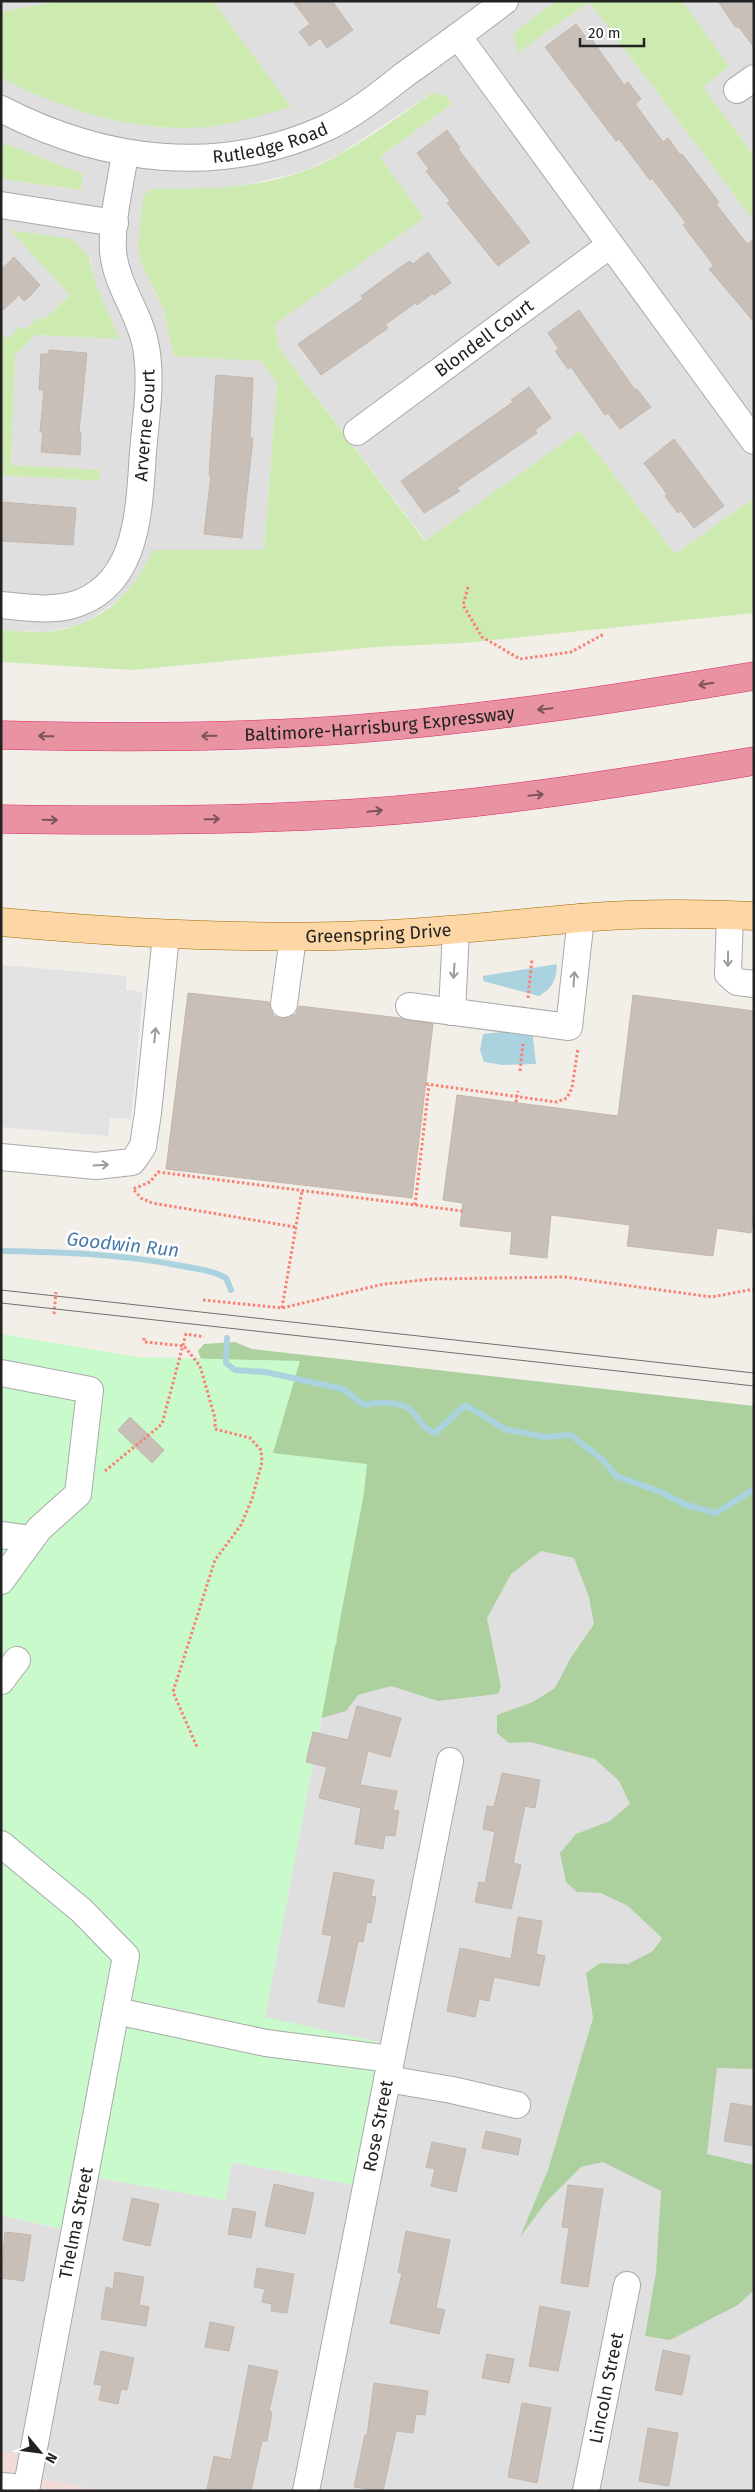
<svg xmlns="http://www.w3.org/2000/svg" width="755" height="2492" font-family="'Fira Sans',sans-serif">
  <rect width="100%" height="100%" fill="#f2efe9"/>
  <path fill="#e0dfdf" d="M1,1H60L1,12Z
    M213,1H556L514,32L518,52L589,2L754,221V498L675,554L580,431L426,541L279,348L275,323L424,218L380,157L452,104L446,96L432,93L338,155L301,172L250,184L210,189H151V285L163,308L174,355L261,361L277,383L264,550H153L142,574L121,598L84,624L44,632L1,630V475L99,481V470L11,465L15,355L35,335L118,339L95,281L90,259L11,231L70,295L43,320L40,316L25,330L8,339L4,335L1,338V179L80,190L83,174L1,142V78L71,107L132,123L156,127L182,128L231,123L290,107Z
    M682,1H754V156L703,87Z
    M364,1493L754,1540V2491H102L16,2474L19,2455L1,2451V2215L62,2229L74,2174L225,2200L232,2162L354,2185L265,2017Z"/>
  <path fill="#f2dad9" d="M1,2451L19,2455L16,2474L102,2491H1Z"/>
  <path fill="#cdebb0" d="M60,1H213L291,107C263,115 235,124 206,127C135,133 63,110 1,78V12Z
    M556,1H682L729,66L703,87L754,156V221L589,2L517,53L514,32Z
    M432,93L446,96L452,104L380,157L424,218L275,324L279,348L425,541L580,431L675,554L754,498V613L464,643L376,647L132,670L1,662V630C15,630 30,633 44,632C96,629 132,596 153,550H264L277,383L261,361L174,356L163,308L142,265L138,248L143,196L151,189C201,189 254,189 302,172C349,154 391,122 432,93Z
    M1,142L83,174L81,190L1,179Z
    M10,230L72,239L88,255L95,281L119,339L35,335L15,355L11,465L100,470L99,481L1,475V338L4,335L8,339L20,326L25,330L40,316L43,320L70,295Z"/>
  <path fill="#add19e" d="M235,1342L252,1349L754,1406V2069L717,2068L707,2154L754,2165V2290L738,2305L670,2340L645,2336L656,2272L661,2191L603,2162L581,2167L547,2201L520,2237L548,2170L593,2018L586,1973L600,1963L628,1964L653,1951L662,1938L628,1906L601,1893L577,1892L566,1882L560,1853L576,1834L610,1821L630,1804L619,1781L595,1759L530,1742L509,1743L497,1733V1715L533,1702L555,1688L570,1659L594,1624L589,1597L574,1558L541,1551L511,1574L487,1618L501,1687L498,1694L438,1701L391,1686L358,1695L346,1711L318,1719L310,1673L337,1643L330,1587L208,1379L198,1351L204,1344Z"/>
  <path fill="#c8facc" d="M1,1334L138,1357L300,1361L273,1453L367,1464L364,1493L265,2017L383,2043L354,2185L232,2162L225,2200L75,2174L62,2229L1,2215Z"/>
  <path fill="#e2e2e2" d="M1,965L127,976L126,990L143,992L131,1119L110,1118L108,1136L1,1127Z"/>
  <path fill="#aad3df" d="M557,964C556,980 553,988 539,996L483,981V976Z
    M532,1029L536,1064L502,1065L484,1062L480,1050L483,1034Z"/>
  <g fill="none" stroke-linecap="round" stroke-linejoin="round">
    <path stroke="#aad3df" stroke-width="6" d="M1,1251C62,1252 122,1254 182,1266C197,1269 212,1270 226,1278L231,1290
      M227,1338L226,1363L235,1370L265,1372L343,1389L364,1405C378,1402 401,1400 413,1412C422,1421 420,1427 435,1433L465,1405L505,1429L544,1437L571,1435L604,1461L616,1476L661,1492L686,1505L716,1513L754,1489"/>
  </g>
  <path fill="#c7bfb8" stroke="#c4b6ab" d="M293,1H332L353,30L327,48L320,38L310,46L299,32L310,24Z
    M718,1H754V47L738,26L736,28Z
    M576,24L587,39L590,37L624,85L628,82L641,99L635,104L663,142L668,138L680,155L682,154L719,202L716,204L747,244L754,239V322L709,269L714,266L683,225L686,223L652,178L650,180L619,139L616,141L545,47Z
    M447,130L460,148L458,149L530,242L498,266L447,203L450,201L426,171L429,169L417,153Z
    M428,252L451,283L434,295L433,293L417,305L415,303L385,325L388,328L321,375L298,344L363,299L361,296L395,271L410,261L413,264Z
    M14,257L40,285L28,298L24,301L19,295L1,312V270Z
    M579,310L635,390L637,389L651,407L620,429L608,413L605,415L571,367L568,369L555,351L559,349L548,333Z
    M49,350L87,353L79,432L81,433L80,455L41,452L43,432H40L44,390H39L41,354H49Z
    M216,375L253,378L250,438H253L242,538L204,534L211,475H209Z
    M529,387L551,418L535,430L537,433L457,488L460,491L424,513L401,481L513,402L511,400Z
    M674,439L724,506L694,528L681,511L678,513L665,496L667,494L644,463Z
    M1,502L76,508L73,545L1,541Z
    M188,993L269,1002L270,1009L274,1016L282,1019L289,1018L296,1014L299,1006L400,1018L433,1024L412,1198L166,1169Z
    M633,995L754,1011V1212L751,1233L717,1228L713,1256L627,1246L630,1225L551,1215L547,1258L510,1254L512,1232L460,1226L463,1203L443,1200L457,1095L618,1116Z
    M130,1417L164,1450L152,1463L118,1430Z
    M357,1706L401,1718L390,1757L368,1751L360,1785L397,1791L393,1810L399,1811L395,1836L385,1835L383,1849L355,1844L361,1808L319,1798L327,1767L306,1762L313,1732L348,1740Z
    M502,1773L540,1780L535,1808L525,1806L513,1863L521,1865L511,1909L475,1902L479,1882L485,1883L495,1832L483,1829L487,1806L494,1807Z
    M334,1872L374,1880L371,1896L376,1897L371,1923L367,1922L363,1942L358,1941L344,2007L318,2002L332,1936L322,1934Z
    M518,1917L542,1921L536,1954L545,1956L539,1986L494,1977L489,2001L479,1999L475,2017L447,2011L460,1948L511,1959Z
    M731,2103L754,2107V2146L724,2141Z
    M486,2131L521,2139L518,2155L482,2148Z
    M432,2142L466,2149L456,2192L431,2186L435,2169L426,2167Z
    M274,2184L314,2193L305,2234L265,2226Z
    M568,2185L603,2189L588,2287L561,2283L569,2228L562,2227Z
    M132,2198L159,2204L150,2246L123,2240Z
    M233,2208L256,2212L251,2238L228,2234Z
    M406,2231L450,2240L436,2308L445,2310L439,2334L390,2323L402,2273L398,2272Z
    M5,2232L31,2235L24,2281L1,2278Z
    M257,2268L294,2274L287,2313L271,2311L272,2304L262,2302L265,2289L254,2287Z
    M115,2272L144,2277L139,2305L149,2307L146,2326L101,2319L106,2287L113,2289Z
    M540,2306L570,2312L558,2371L529,2366Z
    M210,2322L234,2327L229,2351L205,2347Z
    M663,2350L690,2356L682,2395L655,2390Z
    M101,2351L134,2358L127,2390L121,2389L118,2404L99,2400L102,2385L94,2384Z
    M487,2354L514,2359L509,2383L482,2378Z
    M249,2365L278,2371L269,2411L272,2412L267,2441H262L251,2491L207,2489L214,2456L231,2460Z
    M374,2383L428,2391L425,2415L416,2414L413,2433L396,2431L383,2491L354,2487L365,2435L367,2436Z
    M522,2403L551,2408L537,2483L508,2477Z
    M648,2428L678,2433L669,2486L639,2481Z"/>
  <g fill="none" stroke-linecap="round" stroke-linejoin="round">
    <g stroke="#a9a9a9" stroke-width="28">
      <g id="minor">
        <path d="M458,36L754,441"/>
        <path d="M737,90L754,78"/>
        <path id="s1" d="M1,109C104,162 218,177 326,128C354,115 380,94 404,75C438,51 472,26 505,1"/>
        <path d="M1,205L115,223"/>
        <path id="s2" d="M357,432L610,245"/>
        <path id="s3" d="M1,605C24,607 47,611 69,606C139,589 139,509 143,452C146,417 152,381 146,347C140,313 116,286 113,251C111,219 121,184 125,153"/>
        <path d="M730,915L728,974L737,982L754,984"/>
        <path d="M284,1004L293,937"/>
        <path d="M409,1006L569,1027L581,917"/>
        <path d="M452,1012L456,930"/>
        <path d="M1,1157L96,1166L132,1162L136,1157L143,1146L148,1113L166,935"/>
        <path d="M1,1373L90,1390L78,1494L39,1529L1,1581"/>
        <path d="M1,1535L31,1539"/>
        <path d="M1,1681L17,1660"/>
        <path d="M1,1844L81,1910L126,1956L26,2491"/>
        <path d="M116,2011L266,2043L391,2059"/>
        <path d="M387,2079L452,2090L517,2105"/>
        <path d="M1,2486L26,2488"/>
        <path id="s4" d="M306,2491L450,1761"/>
        <path id="s5" d="M586,2491L627,2285"/>
      </g>
    </g>
    <g stroke="#a06b00" stroke-width="29">
      <g id="major">
        <path id="s6" d="M1,922C122,933 243,940 364,935C437,933 508,924 580,918C637,913 696,913 754,916"/>
      </g>
    </g>
    <g stroke="#dc2a67" stroke-width="29">
      <g id="highway">
        <path id="s7" d="M1,735C119,738 237,738 355,729C488,719 621,698 754,676"/>
        <path d="M1,819C120,821 239,821 358,813C491,804 623,783 754,761"/>
      </g>
    </g>
    <path stroke="#fa8072" stroke-width="3" stroke-dasharray="2.5 2.5" stroke-linecap="butt" d="M468,587L463,605L482,637L520,659L571,652L604,634
      M528,998L532,959
      M520,1071L523,1044
      M426,1084L556,1102L567,1098L572,1088L578,1048
      M516,1102L518,1091
      M415,1205L429,1085
      M295,1227L152,1203L141,1198L133,1189L150,1182L158,1172L462,1211
      M203,1300L282,1308L384,1284L433,1279L565,1277L712,1297L754,1289
      M282,1308L302,1191
      M54,1314L56,1292
      M144,1338V1342L184,1346L200,1366L215,1418V1429L250,1438L261,1450L262,1462L252,1499L241,1525L215,1560L173,1692L197,1747
      M105,1471L162,1424L186,1334L204,1337"/>
    <use href="#minor" stroke="#fff" stroke-width="26"/>
    <use href="#major" stroke="#fcd6a4" stroke-width="28"/>
    <use href="#highway" stroke="#e892a2" stroke-width="28"/>
    <path stroke="#707070" stroke-width="1" d="M1,1290L754,1373
      M1,1303L754,1386"/>
  </g>
  <defs><path id="oneway-shaft" d="M-6 0H5M1.5-3L5.5 0L1.5 3" fill="none" stroke-width="1.6" stroke-linecap="round" stroke-linejoin="round" transform="scale(1.25)"/></defs>
  <g stroke="#7b545c">
    <use href="#oneway-shaft" transform="translate(706 684) rotate(171)"/>
    <use href="#oneway-shaft" transform="translate(545 709) rotate(174)"/>
    <use href="#oneway-shaft" transform="translate(46 736) rotate(-179)"/>
    <use href="#oneway-shaft" transform="translate(209 736) rotate(179)"/>
    <use href="#oneway-shaft" transform="translate(536 795) rotate(-6)"/>
    <use href="#oneway-shaft" transform="translate(375 811) rotate(-6)"/>
    <use href="#oneway-shaft" transform="translate(212 819) rotate(-1)"/>
    <use href="#oneway-shaft" transform="translate(50 820) rotate(1)"/>
  </g>
  <g stroke="#9c9c9c">
    <use href="#oneway-shaft" transform="translate(728 959) rotate(91)"/>
    <use href="#oneway-shaft" transform="translate(454 971) rotate(94)"/>
    <use href="#oneway-shaft" transform="translate(574 979) rotate(-86)"/>
    <use href="#oneway-shaft" transform="translate(155 1035) rotate(-84)"/>
    <use href="#oneway-shaft" transform="translate(101 1165) rotate(-3)"/>
  </g>
  <g text-anchor="middle" stroke-width="5" stroke-linejoin="round" paint-order="stroke">
    <g font-size="18" fill="#222" stroke="#fff">
      <text dy="6" stroke="none"><textPath href="#s1" startOffset="279">Rutledge Road</textPath></text>
      <text dy="6" stroke="none"><textPath href="#s2" startOffset="158">Blondell Court</textPath></text>
      <text dy="6" stroke="none"><textPath href="#s3" startOffset="280">Arverne Court</textPath></text>
      <text dy="6" stroke="none"><textPath href="#s7" startOffset="379">Baltimore-Harrisburg Expressway</textPath></text>
      <text dy="6" stroke="none"><textPath href="#s6" startOffset="378">Greenspring Drive</textPath></text>
      <text dy="6" stroke="none"><textPath href="#s4" startOffset="372">Rose Street</textPath></text>
      <text transform="translate(76 2223) rotate(-79)" y="6">Thelma Street</text>
      <text dy="6" stroke="none"><textPath href="#s5" startOffset="105">Lincoln Street</textPath></text>
    </g>
    <g font-size="19" font-style="italic" fill="#4a7aab" stroke="#fff">
      <text transform="translate(123 1244) rotate(6)" y="7">Goodwin Run</text>
    </g>
  </g>
  <rect width="755" height="2492" fill="none" stroke="#222222" stroke-width="5"/>
  <g transform="translate(40 2452) rotate(119)" stroke="#ffffff" stroke-width="4" paint-order="stroke">
  <path d="M0-4L9 19L0 12L-9 19Z" fill="#222222"/>
  <text y="-8" font-size="14" font-weight="bold" text-anchor="middle" fill="#222222">N</text>
  </g>
  <path d="M580 38v8h64v-8" fill="none" stroke="#222222" stroke-width="2.5"/>
  <text x="588" y="38" font-size="15" fill="#222222" stroke="#ffffff" stroke-width="4" paint-order="stroke">20 m</text>
</svg>
